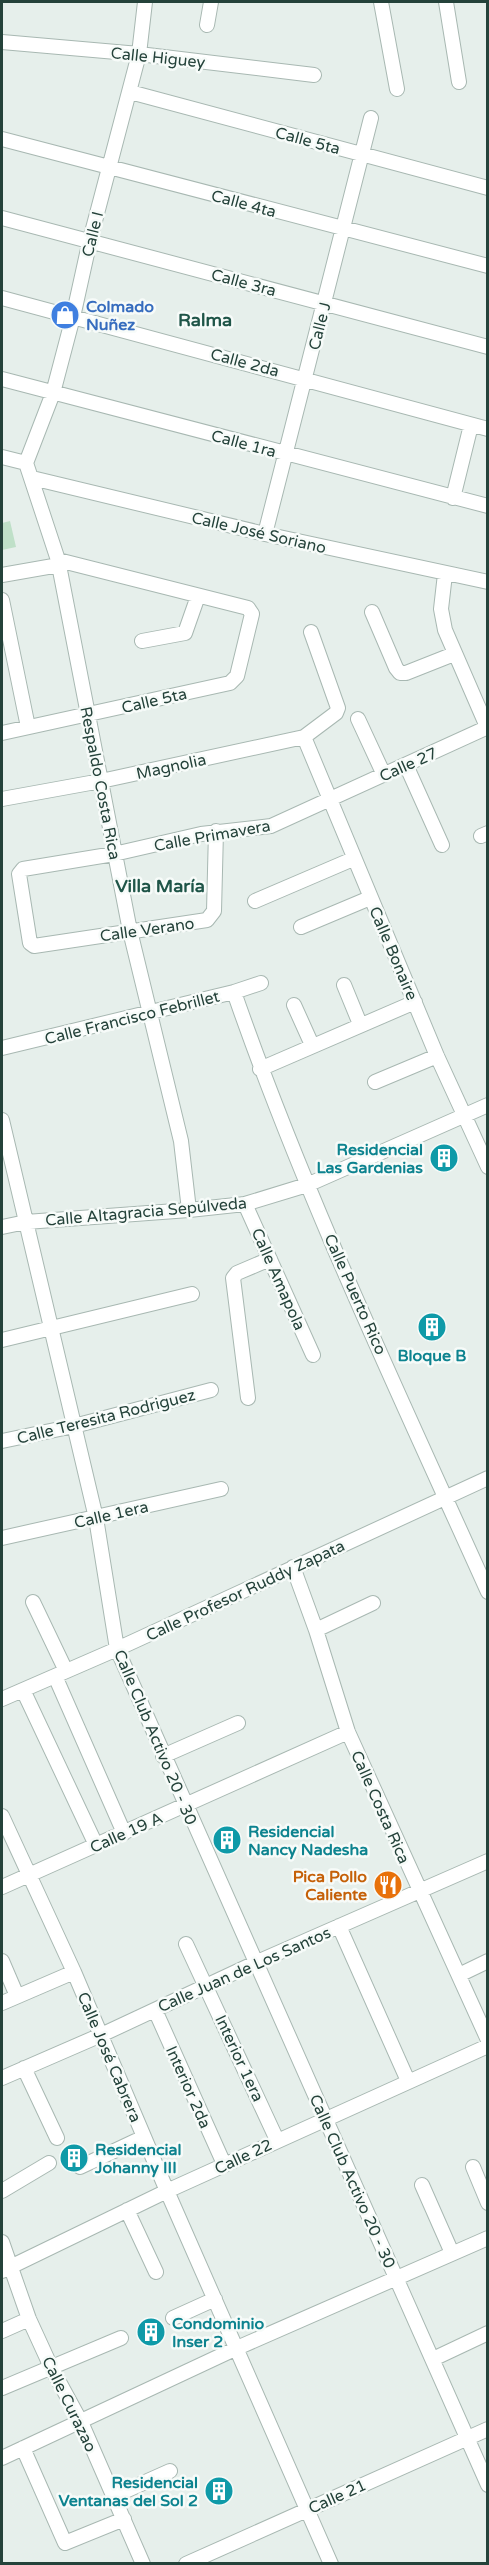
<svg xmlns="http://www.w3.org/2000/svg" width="489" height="2565" font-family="'Varela Round',sans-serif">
  <rect width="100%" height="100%" fill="#e6efeb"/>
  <path fill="#bfe0c8" d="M10,521L16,547L2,550V523Z"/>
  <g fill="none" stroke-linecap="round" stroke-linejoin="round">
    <g stroke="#a8b8b2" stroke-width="16">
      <path id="minor" d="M381,2L397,89
        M446,2L459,82
        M207,25L211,2
        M2,42L139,54L314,75
        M130,92L488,188
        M2,139L488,266
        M2,218L488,347
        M2,298L488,429
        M2,379L488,506
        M2,457L26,463
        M26,463L58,560L130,931L181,1141L189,1210
        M26,463L53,393L73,317L90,240L139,54L145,2
        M32,478L265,534L488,582
        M453,498L471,425
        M265,534L371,118
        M445,574L441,609L445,630L488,729
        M2,575L59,565
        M2,600L28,727
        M372,612L396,668L400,673H406L454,654
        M142,641L185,633L198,596
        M358,719L384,775
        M2,733L230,683L237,676L252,614L248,608L58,560
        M304,737L437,1056L488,1167
        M406,765L442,845
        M2,799L101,781L304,737L336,713L338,708L311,632
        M216,831L214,911L207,920L34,946L30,943L19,874L23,869L114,854L201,834L271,826L488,727
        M481,836L488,833
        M255,901L353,859
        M301,927L370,898
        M344,985L360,1024
        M234,992C305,1197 399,1394 488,1592
        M294,1005L312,1045
        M2,1048L234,992L261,983
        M260,1069L415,1002
        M375,1082L437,1056
        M2,1120L96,1518L117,1649L488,2485
        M245,1204L313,1355
        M2,1227L26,1222L189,1210L245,1204L307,1185L488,1105
        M2,1340L192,1294
        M248,1398L233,1278L237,1273L270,1259
        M2,1441L74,1426L211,1390
        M2,1538L221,1489
        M293,1567L316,1630L348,1732L488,2040
        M33,1602L66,1671
        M316,1630L373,1603
        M55,1676L124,1833
        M23,1690L96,1845
        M2,1699L117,1649L488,1478
        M163,1756L238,1723
        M2,1816L74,1972L167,2191L331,2564
        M2,1887L348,1732
        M339,1926L408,2081
        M186,1944L277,2140
        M2,1961L17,1996
        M459,1975L488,1961
        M2,2003L74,1972
        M155,2010L224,2164
        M24,2068L57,2138
        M2,2078L101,2035L255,1963L488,1861
        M80,2167L144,2137
        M473,2167L488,2203
        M422,2185L452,2253
        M2,2191L49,2163
        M127,2210L156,2272
        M2,2242L29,2319L51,2367L81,2422L143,2564
        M2,2271L167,2191L488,2046
        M173,2318L215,2299
        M2,2331L29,2319
        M433,2359L488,2333
        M2,2388L121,2338
        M23,2448L65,2543L124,2519
        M2,2458L237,2348L488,2238
        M114,2496L170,2471
        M186,2564L488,2429"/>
    </g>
    <use href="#minor" stroke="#fff" stroke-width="14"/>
  </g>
  <defs>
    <g id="shop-disc" transform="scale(1.5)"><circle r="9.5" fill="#3f7fe0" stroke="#f7fbf9"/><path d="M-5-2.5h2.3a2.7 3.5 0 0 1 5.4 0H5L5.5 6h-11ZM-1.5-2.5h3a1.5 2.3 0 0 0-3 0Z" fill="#fff"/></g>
    <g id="building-disc" transform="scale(1.5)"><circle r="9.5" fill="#0f9aa8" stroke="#f7fbf9"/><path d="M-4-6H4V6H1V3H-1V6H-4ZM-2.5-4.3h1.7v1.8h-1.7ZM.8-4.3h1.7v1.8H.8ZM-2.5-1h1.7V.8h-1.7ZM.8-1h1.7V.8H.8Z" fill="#fff"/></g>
    <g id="restaurant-disc" transform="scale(1.5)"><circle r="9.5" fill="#e8710a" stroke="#f7fbf9"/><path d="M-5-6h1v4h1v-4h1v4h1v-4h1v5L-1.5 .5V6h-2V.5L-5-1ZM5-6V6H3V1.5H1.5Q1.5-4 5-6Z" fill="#fff"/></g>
  </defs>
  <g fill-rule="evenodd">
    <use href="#shop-disc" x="65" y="315"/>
    <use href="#building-disc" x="444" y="1158"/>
    <use href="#building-disc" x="432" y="1327"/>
    <use href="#building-disc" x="227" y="1840"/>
    <use href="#restaurant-disc" x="388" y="1885"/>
    <use href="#building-disc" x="74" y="2158"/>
    <use href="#building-disc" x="151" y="2332"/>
    <use href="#building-disc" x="219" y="2491"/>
  </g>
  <g text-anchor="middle" stroke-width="5" stroke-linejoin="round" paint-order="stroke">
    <g font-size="16" fill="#24423a" stroke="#f7fbf9">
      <text transform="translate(158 57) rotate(6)" y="6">Calle Higuey</text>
      <text transform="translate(308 140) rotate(15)" y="6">Calle 5ta</text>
      <text transform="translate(244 203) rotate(15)" y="6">Calle 4ta</text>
      <text transform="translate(92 234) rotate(-76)" y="6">Calle I</text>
      <text transform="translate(244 282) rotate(15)" y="6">Calle 3ra</text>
      <text transform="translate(319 326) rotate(-76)" y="6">Calle J</text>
      <text transform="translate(245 362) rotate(15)" y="6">Calle 2da</text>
      <text transform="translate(244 443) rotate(15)" y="6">Calle 1ra</text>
      <text transform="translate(259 532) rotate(13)" y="6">Calle José Soriano</text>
      <text transform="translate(154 700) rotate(-13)" y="6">Calle 5ta</text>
      <text transform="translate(408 764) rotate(-24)" y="6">Calle 27</text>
      <text transform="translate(171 766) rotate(-12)" y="6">Magnolia</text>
      <text transform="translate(101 783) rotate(79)" y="6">Respaldo Costa Rica</text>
      <text transform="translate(212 835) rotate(-10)" y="6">Calle Primavera</text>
      <text transform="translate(147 929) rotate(-8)" y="6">Calle Verano</text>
      <text transform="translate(394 953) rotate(67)" y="6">Calle Bonaire</text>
      <text transform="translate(132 1017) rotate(-14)" y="6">Calle Francisco Febrillet</text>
      <text transform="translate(146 1211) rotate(-5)" y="6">Calle Altagracia Sepúlveda</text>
      <text transform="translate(279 1279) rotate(66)" y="6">Calle Amapola</text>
      <text transform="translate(356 1294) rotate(66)" y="6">Calle Puerto Rico</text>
      <text transform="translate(106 1416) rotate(-14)" y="6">Calle Teresita Rodriguez</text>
      <text transform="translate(111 1514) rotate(-13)" y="6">Calle 1era</text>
      <text transform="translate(245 1590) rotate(-25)" y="6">Calle Profesor Ruddy Zapata</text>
      <text transform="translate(156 1737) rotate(67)" y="6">Calle Club Activo 20 - 30</text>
      <text transform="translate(381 1807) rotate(66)" y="6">Calle Costa Rica</text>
      <text transform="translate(126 1832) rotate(-24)" y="6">Calle 19 A</text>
      <text transform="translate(244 1969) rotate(-24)" y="6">Calle Juan de Los Santos</text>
      <text transform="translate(110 2057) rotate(67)" y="6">Calle José Cabrera</text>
      <text transform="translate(240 2058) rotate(65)" y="6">Interior 1era</text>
      <text transform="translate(189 2087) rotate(66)" y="6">Interior 2da</text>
      <text transform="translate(243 2156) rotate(-25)" y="6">Calle 22</text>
      <text transform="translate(353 2181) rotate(66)" y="6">Calle Club Activo 20 - 30</text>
      <text transform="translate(70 2404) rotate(64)" y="6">Calle Curazao</text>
      <text transform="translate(337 2496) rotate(-24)" y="6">Calle 21</text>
    </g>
    <g font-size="16" font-weight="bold" fill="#366cbe" stroke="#f7fbf9" text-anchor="start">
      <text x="86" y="312">Colmado<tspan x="86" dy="18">Nuñez</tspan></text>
    </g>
    <g font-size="16" font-weight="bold" fill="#0d838f" stroke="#f7fbf9" text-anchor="start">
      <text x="423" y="1155" text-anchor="end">Residencial<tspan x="423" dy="18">Las Gardenias</tspan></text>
      <text x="432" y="1361" text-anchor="middle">Bloque B</text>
      <text x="248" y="1837">Residencial<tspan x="248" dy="18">Nancy Nadesha</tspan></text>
      <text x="95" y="2155">Residencial<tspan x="95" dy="18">Johanny III</tspan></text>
      <text x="172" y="2329">Condominio<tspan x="172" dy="18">Inser 2</tspan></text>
      <text x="198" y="2488" text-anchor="end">Residencial<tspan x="198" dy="18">Ventanas del Sol 2</tspan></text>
    </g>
    <g font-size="16" font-weight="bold" fill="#c56008" stroke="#f7fbf9" text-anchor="end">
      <text x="367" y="1882">Pica Pollo<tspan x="367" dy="18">Caliente</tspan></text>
    </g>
    <g font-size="18" font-weight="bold" fill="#1f5548" stroke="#f7fbf9">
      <text x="205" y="326">Ralma</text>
      <text x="160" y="892">Villa María</text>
    </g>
  </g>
  <rect width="489" height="2565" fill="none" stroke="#24423a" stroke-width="6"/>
</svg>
